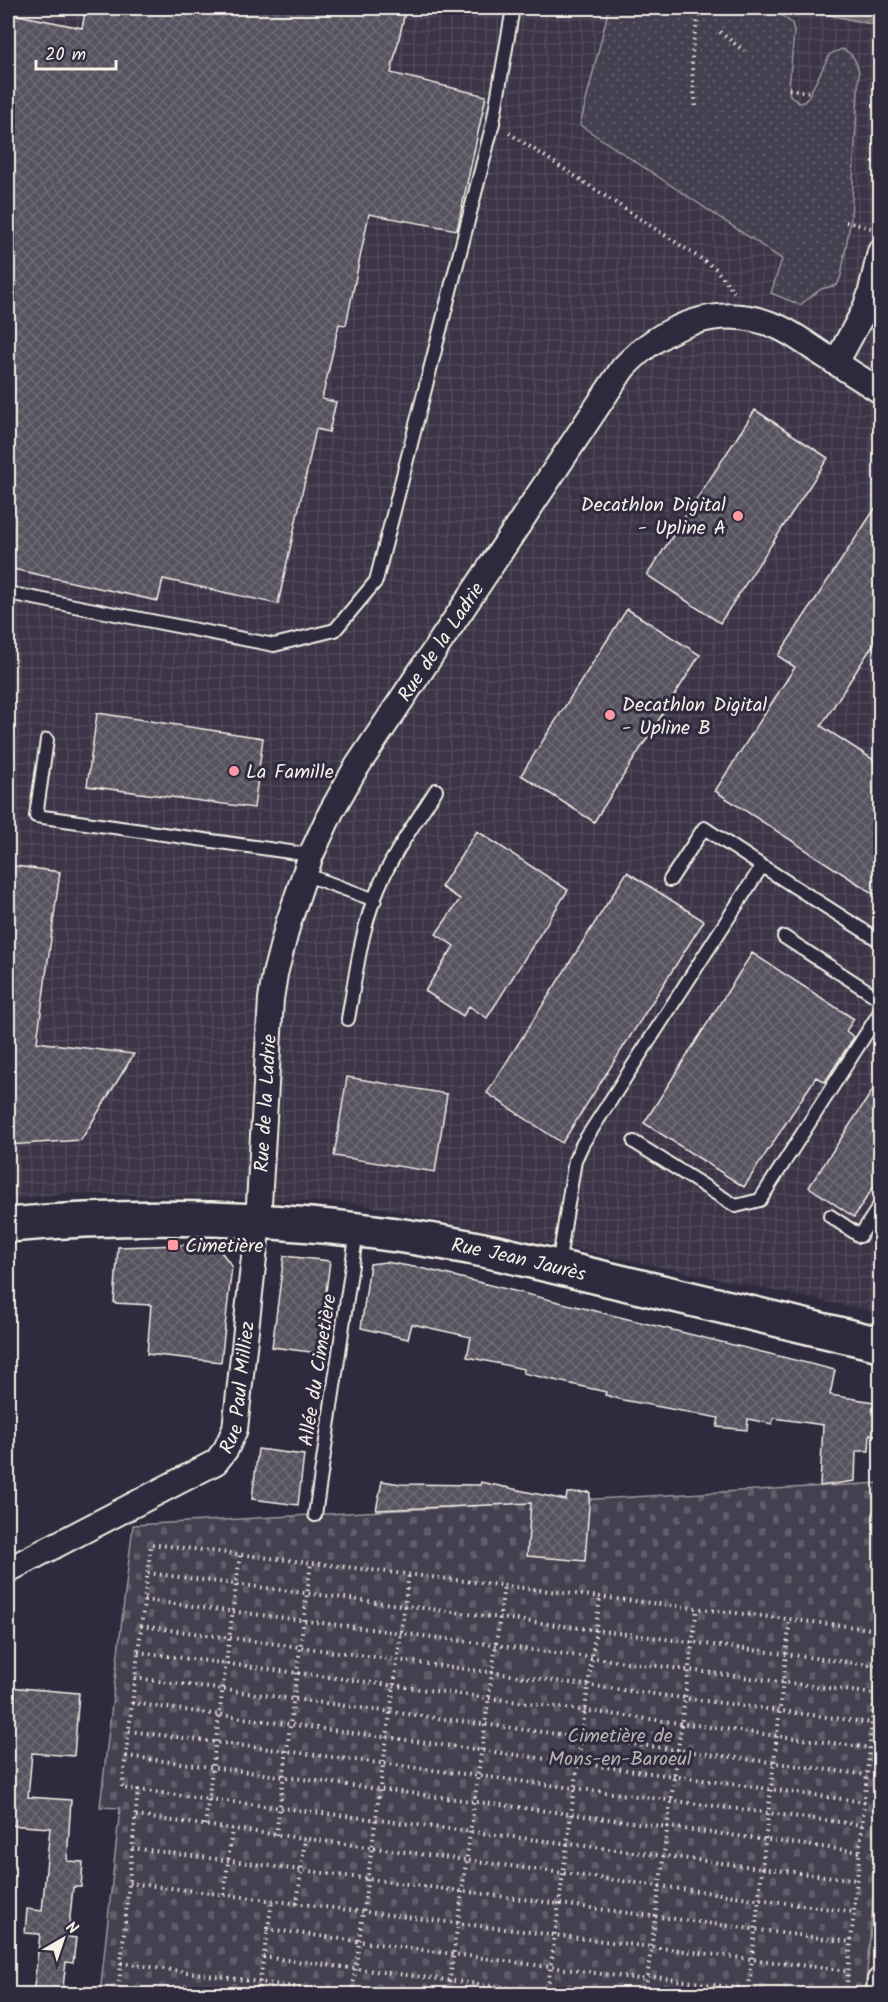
<svg xmlns="http://www.w3.org/2000/svg" width="888" height="2002" font-family="Kalam,sans-serif">
  <defs>
    <pattern id="industrial-grid" width="8" height="8" patternUnits="userSpaceOnUse" patternTransform="scale(1.5)"><rect width="8" height="8" fill="#3b3647"/><path d="M0 4h8M4 0v8" fill="none" stroke="#4e4a59"/></pattern>
    <pattern id="grass-dots" width="8" height="8" patternUnits="userSpaceOnUse" patternTransform="scale(1.5)"><rect width="8" height="8" fill="#454050"/><path d="M2 2h.1M6 6h.1" fill="none" stroke="#605c69" stroke-width="1.8" stroke-linecap="round"/></pattern>
    <pattern id="cemetery-stones" width="16" height="16" patternUnits="userSpaceOnUse" patternTransform="scale(1.5)"><rect width="16" height="16" fill="#454050"/><path d="M2 7V4a2 2 0 0 1 4 0v3zM10 15v-3a2 2 0 0 1 4 0v3z" fill="#605c69"/></pattern>
    <pattern id="water-waves" width="16" height="10" patternUnits="userSpaceOnUse" patternTransform="scale(1.5)"><rect width="16" height="10" fill="#6a6670"/><path d="M0 5q4-4 8 0t8 0" fill="none" stroke="#807c84"/></pattern>
    <pattern id="building-cross-hatch" width="8" height="8" patternUnits="userSpaceOnUse" patternTransform="scale(1.5)"><rect width="8" height="8" fill="#56525f"/><path d="M0 0l8 8M0 8l8-8" fill="none" stroke="#6f6b76"/></pattern>
  </defs>
  <rect width="100%" height="100%" fill="#2f2a3d"/>
  <filter id="ink" filterUnits="userSpaceOnUse"><feTurbulence type="fractalNoise" baseFrequency=".0167" numOctaves="2"/><feDisplacementMap in="SourceGraphic" scale="12" xChannelSelector="R" yChannelSelector="G"/><feConvolveMatrix kernelMatrix="1 2 1 2 8 2 1 2 1" color-interpolation-filters="sRGB"/></filter>
  <g filter="url(#ink)">
    <path fill="#3b3647" d="M880,1823V1994H865Z"/>
    <path fill="url(#industrial-grid)" d="M8,8H880V1313L356,1203L67,1193L8,1200Z"/>
    <path fill="url(#grass-dots)" stroke="#9c989c" stroke-width="1.5" d="M609,8H759L778,13L792,23L794,32L789,89L790,95L799,103L804,102L808,97L830,54L842,49C854,54 856,61 859,72L851,218L841,276L837,285L821,289L800,305L771,293L782,259L580,125Z"/>
    <path fill="url(#cemetery-stones)" stroke="#9c989c" stroke-width="1.5" d="M880,1483V1823L865,1994H100L120,1808L100,1807L133,1525Z"/>
    <path fill="url(#water-waves)" stroke="#a19ea0" stroke-width="1.5" d="M797,8H880V26Z"/>
    <path fill="url(#building-cross-hatch)" stroke="#f4f1e8" stroke-width="1.5" d="M86,8H406L391,73L486,96L457,230L369,214L346,325L339,324L322,399L336,402L329,432L316,429L278,604L163,579L158,601L8,568V13L82,28Z
      M755,410L828,458L720,623L647,575Z
      M880,501V634L821,726L880,764V898L715,791L795,667L778,656Z
      M627,609L700,655L594,822L521,775Z
      M97,713L263,738L254,808L87,786Z
      M477,831L568,890L487,1018L469,1006L463,1016L425,991L454,946L436,934L460,899L441,887Z
      M8,865L60,872L37,1042L134,1054L81,1140L8,1145Z
      M627,872L704,921L562,1143L487,1093Z
      M752,953L854,1019L846,1031L854,1037L825,1082L816,1077L744,1187L644,1123Z
      M347,1077L447,1094L435,1172L334,1156Z
      M880,1079V1177L854,1217L809,1187Z
      M215,1244L232,1266L221,1362L147,1354L151,1305L114,1303L118,1247Z
      M284,1256L330,1261L318,1353L272,1347Z
      M386,1262L425,1269L835,1370L830,1395L880,1403V1436L870,1434L869,1451H856L855,1481L820,1486L823,1425L774,1418L772,1424L748,1419L747,1430L717,1427L719,1418L623,1400L605,1395L606,1392L523,1373L524,1369L467,1357L471,1337L412,1324L408,1339L361,1328L370,1264Z
      M258,1449L304,1455L298,1505L252,1499Z
      M382,1481L401,1484L480,1485L481,1482L566,1500L567,1493L590,1492L585,1561L527,1556L531,1503L376,1510Z
      M8,1687L79,1693L74,1756L32,1753L28,1797L71,1800L67,1861L83,1862L81,1887H73L68,1937L76,1938L73,1963L66,1962L62,1995H33L40,1934L25,1933L27,1909L42,1911L50,1828L8,1825Z"/>
    <g fill="none" stroke-linecap="round" stroke-linejoin="round">
      <g stroke="#f4f1e8" stroke-width="16">
        <path id="lane" d="M8,593L274,645L335,630L376,581L493,123L513,8
          M47,740L36,816L311,855
          M304,874L375,900
          M670,880L704,828L762,866
          M784,937L880,999
          M348,1019C356,975 361,929 378,889C393,853 416,822 436,790
          M634,1142L736,1206L760,1200L880,1012
          M830,1216L860,1236L880,1205
          M558,1266L575,1160L583,1143L762,866L880,941
          M315,1515L357,1231"/>
      </g>
      <g stroke="#f4f1e8" stroke-width="28">
        <g id="street">
          <path d="M836,363L864,311L870,295L880,252"/>
          <path id="s1" d="M8,1570L216,1462L226,1449L235,1429L258,1221L271,999L275,974L288,924L311,855L331,812L354,771L623,368C662,326 719,302 776,326C791,332 805,343 819,352C839,365 860,378 880,391"/>
          <path d="M879,1994L880,1980"/>
        </g>
      </g>
      <g stroke="#f4f1e8" stroke-width="38">
        <g id="secondary">
          <path id="s2" d="M8,1225C171,1211 338,1219 498,1253L880,1344"/>
        </g>
      </g>
      <path stroke="#f4f1e8" stroke-width="4" stroke-dasharray="1.5 4.5" stroke-linecap="butt" d="M720,32L744,51
        M789,89L810,92
        M696,106C691,68 689,53 699,16
        M509,133L715,268L734,292
        M846,222L871,228
        M148,1573L878,1666
        M144,1600L875,1694
        M141,1626L872,1723
        M138,1652L870,1748
        M135,1678L867,1775
        M132,1703L865,1802
        M129,1731L862,1825
        M126,1756L860,1852
        M138,1790L857,1880
        M136,1816L854,1912
        M205,1825L240,1555
        M276,1835L311,1563
        M132,1848L851,1942
        M129,1883L848,1971
        M224,1895L232,1829
        M297,1904L305,1838
        M267,1929L647,1980
        M263,1957L558,1994
        M121,1963L346,1994
        M648,1976L783,1994
        M118,1990L153,1994
        M118,1994L138,1790L122,1788L151,1544L880,1630
        M258,1994L272,1901
        M352,1994L409,1574
        M448,1994L504,1586
        M547,1994L600,1597
        M645,1994L697,1608
        M748,1994L790,1619
        M846,1994L880,1638"/>
      <use href="#lane" stroke="#2f2a3d" stroke-width="12"/>
      <use href="#street" stroke="#2f2a3d" stroke-width="24"/>
      <use href="#secondary" stroke="#2f2a3d" stroke-width="33"/>
    </g>
  </g>
  <g fill="#ff9aa2" stroke="#2f2a3d" stroke-width="2">
    <circle cx="738" cy="516" r="6"/>
    <circle cx="610" cy="715" r="6"/>
    <circle cx="234" cy="771" r="6"/>
    <rect x="167" y="1239" width="12" height="12" rx="3"/>
  </g>
  <g text-anchor="middle" stroke-width="6" stroke-linejoin="round" paint-order="stroke">
    <g font-size="20" fill="#f4f1e8" stroke="#2f2a3d" text-anchor="start">
      <text x="726" y="511" text-anchor="end">Decathlon Digital<tspan x="726" dy="23">- Upline A</tspan></text>
      <text x="622" y="711">Decathlon Digital<tspan x="622" dy="23">- Upline B</tspan></text>
      <text x="246" y="778">La Famille</text>
      <text x="185" y="1252">Cimetière</text>
    </g>
    <g font-size="20" fill="#f4f1e8" stroke="#2f2a3d">
      <text dy="7" stroke="none"><textPath href="#s1" startOffset="1104">Rue de la Ladrie</textPath></text>
      <text dy="7" stroke="none"><textPath href="#s1" startOffset="600">Rue de la Ladrie</textPath></text>
      <text dy="7" stroke="none"><textPath href="#s2" startOffset="514">Rue Jean Jaurès</textPath></text>
      <text transform="translate(317 1370) rotate(-81)" y="7">Allée du Cimetière</text>
      <text dy="7" stroke="none"><textPath href="#s1" startOffset="314">Rue Paul Milliez</textPath></text>
    </g>
    <g font-size="20" fill="#b7b3b3" stroke="#2f2a3d">
      <text x="620" y="1742">Cimetière de<tspan x="620" dy="23">Mons-en-Baroeul</tspan></text>
    </g>
  </g>
  <rect width="888" height="2002" fill="none" stroke="#2f2a3d" stroke-width="30"/>
  <rect x="15" y="15" width="858" height="1972" fill="none" stroke="#f4f1e8" stroke-width="2" filter="url(#ink)"/>
  <g transform="translate(63 1939) rotate(39)" stroke="#2f2a3d" stroke-width="4.5" paint-order="stroke">
  <path d="M0-4.5L10 22L0 15L-10 22Z" fill="#f4f1e8"/>
  <text y="-9" font-size="16" font-weight="bold" text-anchor="middle" fill="#f4f1e8">N</text>
  </g>
  <path d="M36 60v9h80v-9" fill="none" stroke="#f4f1e8" stroke-width="3"/>
  <text x="45" y="60" font-size="18" fill="#f4f1e8" stroke="#2f2a3d" stroke-width="4.5" paint-order="stroke">20 m</text>
</svg>
